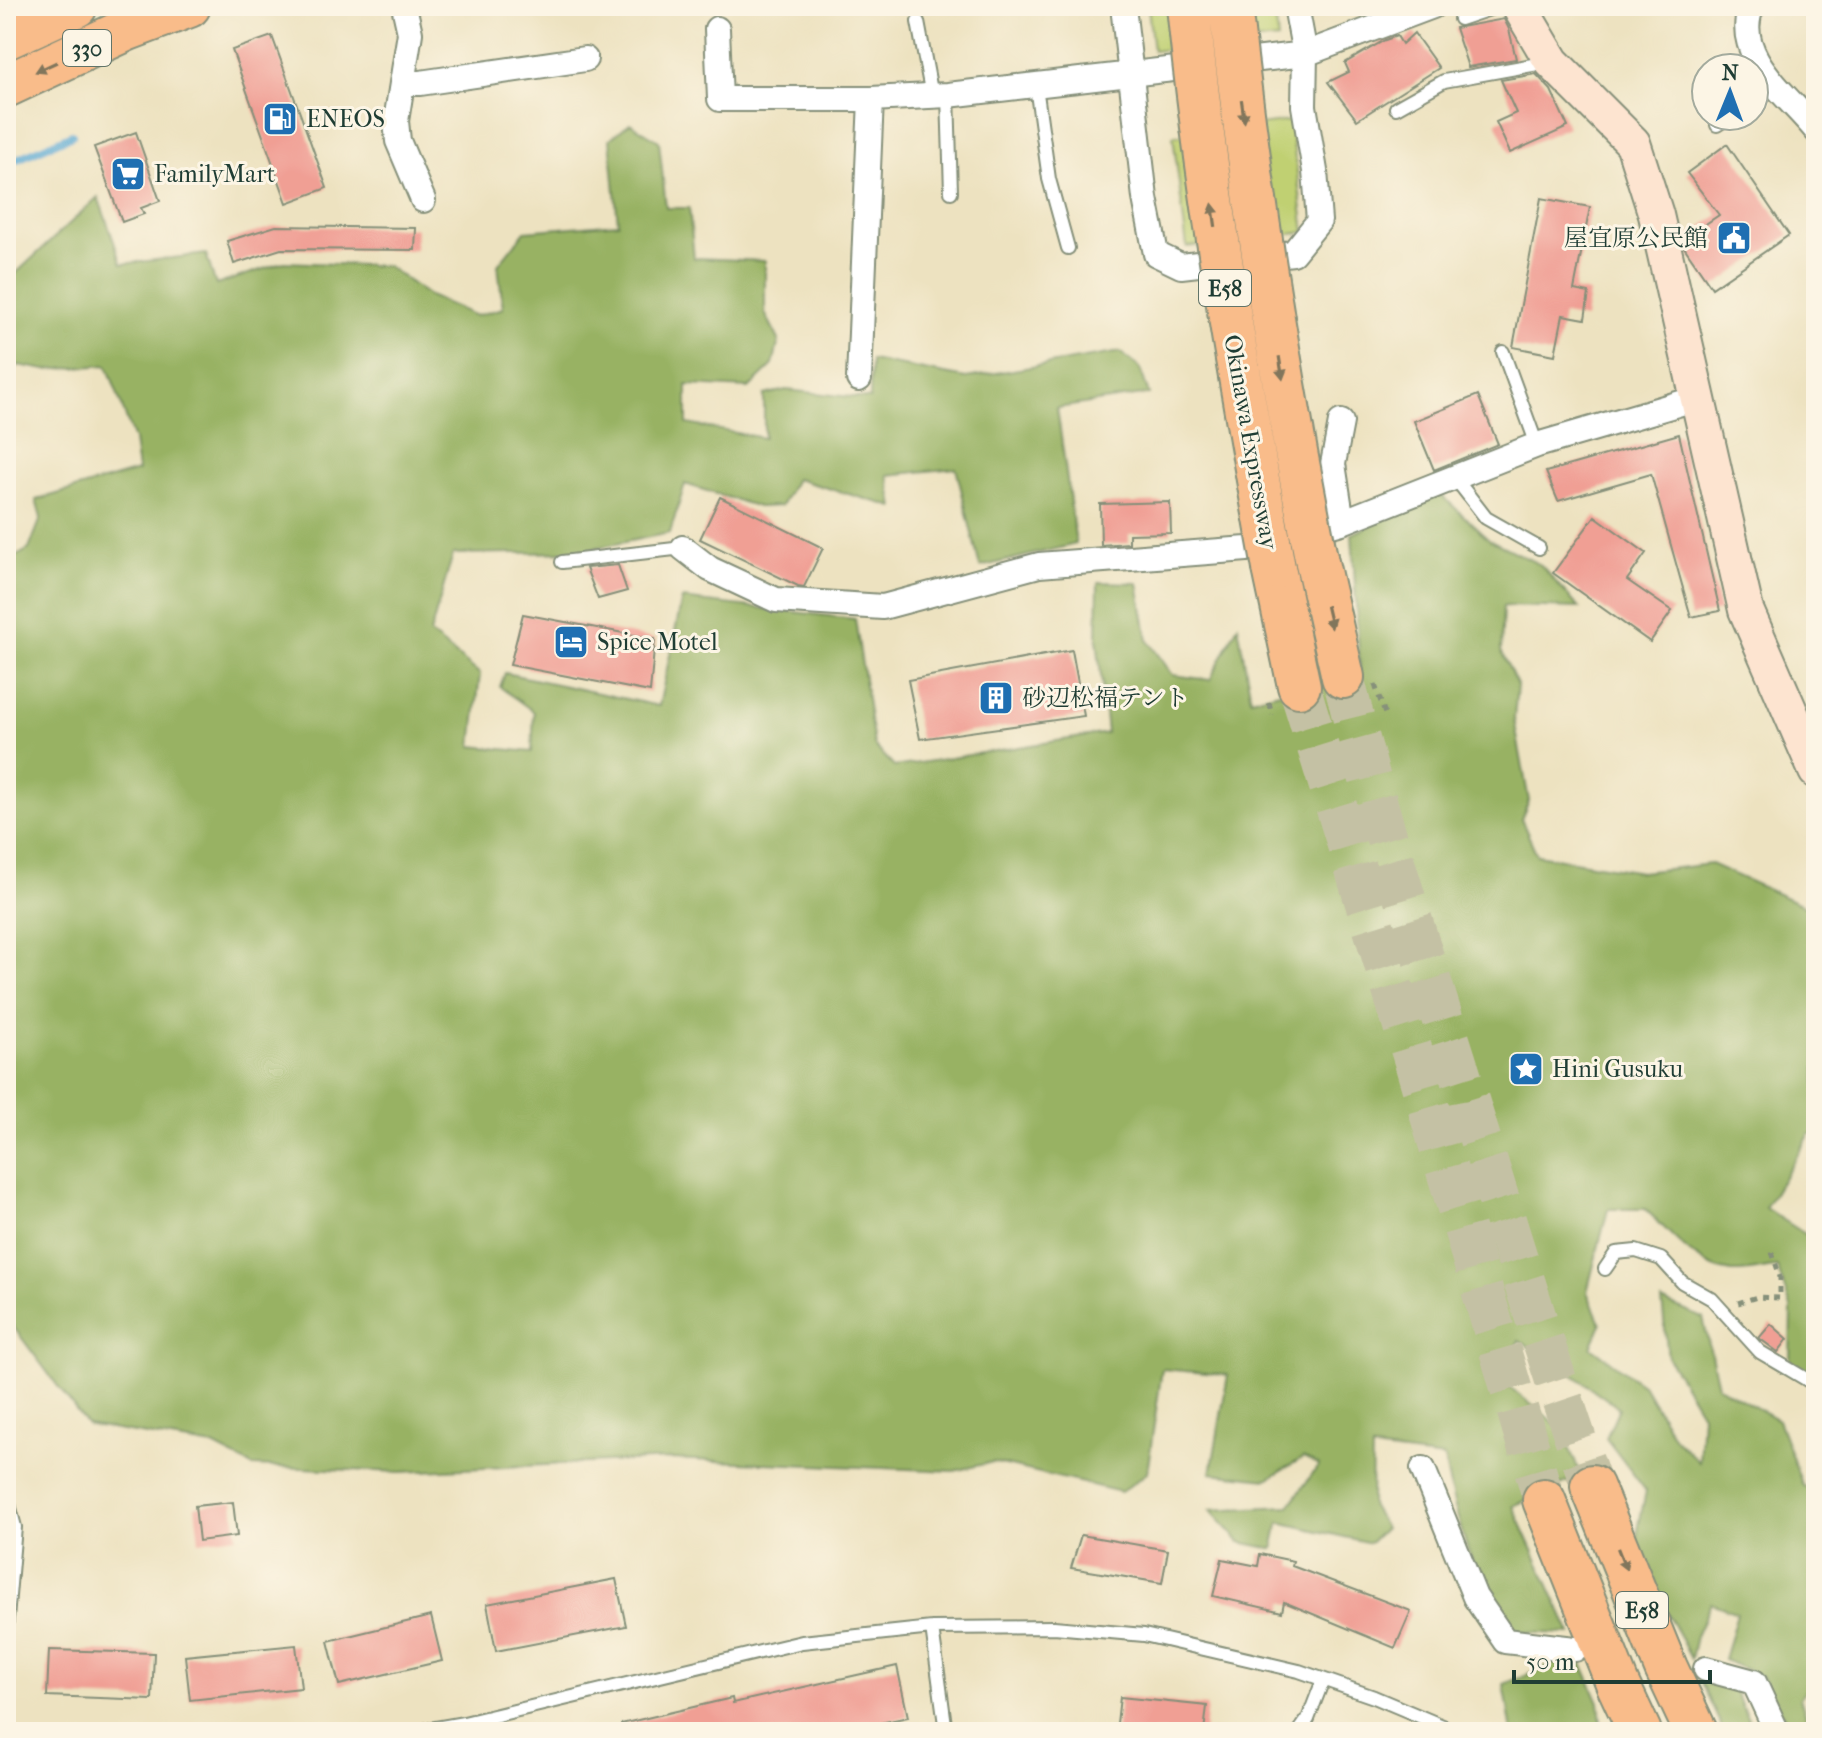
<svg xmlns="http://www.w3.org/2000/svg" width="1822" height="1738" font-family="'IM FELL French Canon','Noto Serif JP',serif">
  <rect width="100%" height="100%" fill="#fcf5e5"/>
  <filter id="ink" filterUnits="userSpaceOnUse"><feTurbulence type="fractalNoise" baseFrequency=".0125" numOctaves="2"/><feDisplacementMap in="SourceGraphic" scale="16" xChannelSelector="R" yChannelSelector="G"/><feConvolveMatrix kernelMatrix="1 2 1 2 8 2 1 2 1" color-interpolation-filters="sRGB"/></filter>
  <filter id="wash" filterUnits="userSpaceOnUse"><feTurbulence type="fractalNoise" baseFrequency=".006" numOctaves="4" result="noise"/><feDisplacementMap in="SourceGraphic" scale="32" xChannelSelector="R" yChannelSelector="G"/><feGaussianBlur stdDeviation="1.8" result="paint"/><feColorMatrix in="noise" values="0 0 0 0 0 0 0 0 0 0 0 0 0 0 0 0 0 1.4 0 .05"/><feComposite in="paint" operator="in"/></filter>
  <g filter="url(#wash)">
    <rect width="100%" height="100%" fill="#ede2c0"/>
    <path fill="#c0d072" stroke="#708653" stroke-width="2" d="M1148,6H1274L1278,39L1153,51Z
      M1290,121L1305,232L1187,247L1173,136Z"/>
    <path fill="#98b264" stroke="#5c784c" stroke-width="2" d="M630,123L659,141L666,208H689L694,258L765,261V313L779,340L773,365L749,388L687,385V424L764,438V395L786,390L870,399L871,360L966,378L1120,352L1140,368L1149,394L1057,408L1076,544L980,567L956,468L888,475L894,507L796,479L781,506L758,507L685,484L670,533L576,552L453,554L430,634L480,674L472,746L532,752L534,712L500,687L505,673L659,706L682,599L855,619L874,745L894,767L1107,733L1097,638L1098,582L1138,583L1148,641L1173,675L1210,680L1238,625L1251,699L1360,672L1352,534L1440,494L1490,540L1541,565L1579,608L1503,606L1501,651L1517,685L1514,719L1529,801L1521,819L1537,855L1641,872L1711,864L1816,911V1133L1810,1134L1765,1208L1816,1241V1378L1790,1363L1791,1308L1777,1267C1763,1268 1746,1273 1732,1272C1698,1269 1669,1231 1645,1209H1608L1587,1292L1601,1325L1591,1347L1643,1385L1674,1438L1699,1462L1702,1414L1668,1358L1662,1301L1703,1318L1718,1386L1778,1420L1803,1486L1816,1490V1685L1811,1683L1800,1698L1809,1723L1790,1727L1761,1676L1724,1660L1737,1613L1711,1603L1696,1636L1691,1659L1634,1549L1646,1491L1606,1438L1619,1408L1565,1369L1519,1341L1498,1378L1561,1428L1581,1476L1513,1506L1571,1634L1507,1632C1473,1577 1456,1521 1444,1458L1372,1449L1371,1505L1385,1528L1370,1543L1279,1522L1273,1549L1240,1542L1210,1510L1289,1506L1319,1465L1303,1458L1267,1479L1211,1473L1228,1375L1162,1369L1147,1473L1121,1492L993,1462L954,1471L670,1459L400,1472L252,1466L213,1446L87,1425L6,1317V562L29,549L41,518L36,500L138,471L134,440L107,365L46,370L18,365L6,377V277L11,278L98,197L122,264L206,254L216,285L284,262L387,266L429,296L476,316L503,308L498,265L525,231L618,223L610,139Z
      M1578,1654L1599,1702L1602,1732H1512L1504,1684Z
      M1700,1680L1734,1689L1754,1732H1724Z"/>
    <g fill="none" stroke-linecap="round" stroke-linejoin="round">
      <path stroke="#59a8d2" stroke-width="8" d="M6,164L72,135"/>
    </g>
    <g id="blocks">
      <path fill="#f09f94" d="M1504,19L1509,29L1516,59L1468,67L1455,28Z
        M1414,33L1439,68L1357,120L1328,82L1349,72L1345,63L1385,40L1397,36L1402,44Z
        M272,36L327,188L287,203L232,50Z
        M1536,74L1551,90L1568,127L1510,153L1496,122L1516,113L1501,80Z
        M136,132L160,201L141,208L144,214L122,222L94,147Z
        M1727,144L1789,235L1712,288L1684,247L1682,240L1719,215L1687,173Z
        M1541,198L1590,207L1574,290L1589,293L1585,319L1563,315L1555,355L1513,347Z
        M276,226L416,228L415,250L281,249L234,264L227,241Z
        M1478,395L1498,444L1434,470L1414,421Z
        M1679,434L1720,611L1691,617L1651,474L1558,501L1546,472Z
        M720,497L823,548L804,587L798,586L700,539Z
        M1170,502L1171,533L1129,534V543L1101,545L1100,504Z
        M1595,516L1646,553L1627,580L1672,611L1650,642L1553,573Z
        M618,565L627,591L598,599L586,568Z
        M523,614L655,639L650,692L510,665Z
        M1072,650L1084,716L920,739L908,680Z
        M1771,1324L1788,1339L1778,1352L1759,1338Z
        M233,1502L237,1536L199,1541L195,1506Z
        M1081,1535L1168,1550L1162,1583L1071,1568Z
        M1260,1554L1293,1561L1292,1566L1411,1611L1395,1648L1284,1602L1282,1612L1213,1596L1222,1559L1258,1566Z
        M616,1579L626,1626L496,1651L487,1604Z
        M431,1616L442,1661L339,1685L328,1641Z
        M296,1645L301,1688L190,1700L185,1656Z
        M49,1650L154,1653L152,1700L47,1696Z
        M897,1666L908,1717L839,1732H622L621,1724L732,1698L733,1703Z
        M1120,1697L1207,1706L1204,1732H1116Z"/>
    </g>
  </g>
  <g filter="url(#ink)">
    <use href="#blocks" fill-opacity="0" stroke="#86907a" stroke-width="2"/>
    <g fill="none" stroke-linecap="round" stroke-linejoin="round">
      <path stroke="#c4c1a4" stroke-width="42" stroke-dasharray="42 21" stroke-linecap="butt" d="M1343,677C1378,819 1424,960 1468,1100C1508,1229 1547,1359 1592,1486
        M1299,686L1413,1055L1544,1500"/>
      <g stroke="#86907a" stroke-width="16">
        <path id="lane" d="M1460,19L1499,6
          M918,22L932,96
          M1036,86L1049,179L1068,248
          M948,95L951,192
          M1754,99L1776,83
          M1396,108L1444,81L1549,62
          M1717,125L1730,116
          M1503,352L1537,445
          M1455,478L1486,518L1539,548
          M562,562L683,548
          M1605,1269L1616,1253L1636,1251L1661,1259L1682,1282L1712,1299L1760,1352L1816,1385
          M6,1493L15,1527L6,1630
          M932,1628L946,1732
          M413,1732L464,1723L802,1642L932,1628L1054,1627L1144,1635L1299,1671L1374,1697L1457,1732
          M1299,1732L1308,1719L1323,1680"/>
      </g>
      <g stroke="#86907a" stroke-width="28">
        <path id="street" d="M404,6L410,33L396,121L398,141L423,200
          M1123,6L1145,198L1156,254L1181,266L1293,253L1319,221L1315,171L1304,106L1305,54L1296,6
          M1752,6C1730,54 1789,96 1816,130
          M717,29L720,99H871L948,95L1305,54L1433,6
          M402,83H420L585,59
          M859,379L871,99
          M1341,422L1333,464L1342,522
          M683,548L710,569L776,600L883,607L1039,565L1247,549L1342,522L1537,445L1698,398
          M1423,1469L1475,1597L1505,1641L1575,1649
          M1706,1669L1754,1682L1777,1732"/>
      </g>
      <g stroke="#86907a" stroke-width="38">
        <path id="secondary" d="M1519,6L1552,62L1633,143L1656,215L1746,610L1816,771"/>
      </g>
      <g stroke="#86907a" stroke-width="46">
        <path id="highway" d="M6,38L76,6
          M6,86L128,29L189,6
          M1316,558L1343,677
          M1274,568L1299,686
          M1592,1486L1666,1668L1696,1732
          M1544,1500L1618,1685L1640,1732"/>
      </g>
      <path stroke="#86907a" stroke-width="5" stroke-dasharray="6 6" stroke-linecap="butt" d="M1375,685L1385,714
        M1269,703L1272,715
        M1738,1303L1757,1297L1780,1298V1277L1772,1252"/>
      <use href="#lane" stroke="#fff" stroke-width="12"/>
      <use href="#street" stroke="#fff" stroke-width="24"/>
      <use href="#secondary" stroke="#fde4d0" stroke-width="34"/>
      <use href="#highway" stroke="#f9bc8a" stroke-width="42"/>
      <g stroke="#86907a" stroke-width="46" stroke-linecap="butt">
        <path id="highway-bridge" d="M1188,6C1207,195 1240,382 1274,568
          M1230,6C1251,191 1280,375 1316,558"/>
      </g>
      <use href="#highway-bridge" stroke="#f9bc8a" stroke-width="42"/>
    </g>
    <defs><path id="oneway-solid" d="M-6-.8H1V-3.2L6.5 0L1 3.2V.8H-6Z" transform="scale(2)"/></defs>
    <g fill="#81765b">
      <use href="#oneway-solid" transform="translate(46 67) rotate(155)"/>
      <use href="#oneway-solid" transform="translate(1243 111) rotate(82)"/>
      <use href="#oneway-solid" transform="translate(1214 215) rotate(-98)"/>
      <use href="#oneway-solid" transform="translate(1281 368) rotate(81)"/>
      <use href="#oneway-solid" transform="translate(1329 617) rotate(77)"/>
      <use href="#oneway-solid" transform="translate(1622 1559) rotate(68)"/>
    </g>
  </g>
  <defs>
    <g id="fuel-square" transform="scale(1.8)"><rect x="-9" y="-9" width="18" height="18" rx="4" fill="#1f6fb2" stroke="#fcf5e5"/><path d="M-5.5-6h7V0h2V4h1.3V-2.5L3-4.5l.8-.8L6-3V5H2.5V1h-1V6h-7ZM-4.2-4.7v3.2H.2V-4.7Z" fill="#fff"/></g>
    <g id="supermarket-square" transform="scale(1.8)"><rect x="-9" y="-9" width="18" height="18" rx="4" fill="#1f6fb2" stroke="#fcf5e5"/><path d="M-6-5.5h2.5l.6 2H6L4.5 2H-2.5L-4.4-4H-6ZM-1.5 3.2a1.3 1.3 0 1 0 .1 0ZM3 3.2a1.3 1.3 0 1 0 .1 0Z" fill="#fff"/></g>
    <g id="civic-square" transform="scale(1.8)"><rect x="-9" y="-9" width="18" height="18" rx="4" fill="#1f6fb2" stroke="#fcf5e5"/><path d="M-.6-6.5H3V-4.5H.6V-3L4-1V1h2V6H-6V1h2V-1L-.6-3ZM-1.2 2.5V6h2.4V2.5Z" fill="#fff"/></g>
    <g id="hotel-square" transform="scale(1.8)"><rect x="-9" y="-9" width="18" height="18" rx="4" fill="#1f6fb2" stroke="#fcf5e5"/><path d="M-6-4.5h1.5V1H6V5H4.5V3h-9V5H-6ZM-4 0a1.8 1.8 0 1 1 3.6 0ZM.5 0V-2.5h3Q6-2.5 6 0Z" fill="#fff"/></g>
    <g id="building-square" transform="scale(1.8)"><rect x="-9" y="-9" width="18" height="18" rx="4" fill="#1f6fb2" stroke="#fcf5e5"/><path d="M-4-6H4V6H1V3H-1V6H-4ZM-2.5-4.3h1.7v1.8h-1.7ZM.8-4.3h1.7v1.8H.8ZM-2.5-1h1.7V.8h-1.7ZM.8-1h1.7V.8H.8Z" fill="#fff"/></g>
    <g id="sight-square" transform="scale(1.8)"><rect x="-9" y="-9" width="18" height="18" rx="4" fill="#1f6fb2" stroke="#fcf5e5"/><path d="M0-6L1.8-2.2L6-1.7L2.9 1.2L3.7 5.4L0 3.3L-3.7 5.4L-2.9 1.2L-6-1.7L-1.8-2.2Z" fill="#fff"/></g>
  </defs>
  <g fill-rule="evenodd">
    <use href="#fuel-square" x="280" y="119"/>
    <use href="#supermarket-square" x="128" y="174"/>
    <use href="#civic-square" x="1734" y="238"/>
    <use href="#hotel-square" x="571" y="642"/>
    <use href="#building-square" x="996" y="698"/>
    <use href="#sight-square" x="1526" y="1069"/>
  </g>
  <g text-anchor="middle" stroke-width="6" stroke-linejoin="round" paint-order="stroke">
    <g fill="#fcf5e5" stroke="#617469" stroke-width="2">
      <rect x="63" y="30" width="48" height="36" rx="6"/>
      <rect x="1199" y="270" width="52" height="36" rx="6"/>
      <rect x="1616" y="1592" width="52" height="36" rx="6"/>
    </g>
    <g font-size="22" font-weight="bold" fill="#1f3d34">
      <text x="87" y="56">330</text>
      <text x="1225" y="296">E58</text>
      <text x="1642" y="1618">E58</text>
    </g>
    <g font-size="24" fill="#1f3d34" stroke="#fcf5e5" text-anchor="start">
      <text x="306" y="127">ENEOS</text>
      <text x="154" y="182">FamilyMart</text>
      <text x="1708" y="246" text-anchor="end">屋宜原公民館</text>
      <text x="597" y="650">Spice Motel</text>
      <text x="1022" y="706">砂辺松福テント</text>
      <text x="1552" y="1077">Hini Gusuku</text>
    </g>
    <g font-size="24" fill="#1f3d34" stroke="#fcf5e5">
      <text transform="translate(1251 442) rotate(80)" y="8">Okinawa Expressway</text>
    </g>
  </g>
  <rect width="1822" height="1738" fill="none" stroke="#fcf5e5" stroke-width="32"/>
  <g transform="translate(1730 92) rotate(1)"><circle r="38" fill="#fcf5e5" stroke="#a4ab9e" stroke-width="2"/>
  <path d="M0-6L14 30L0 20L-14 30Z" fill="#1f6fb2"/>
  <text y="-12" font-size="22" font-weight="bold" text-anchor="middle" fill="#1f3d34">N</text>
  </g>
  <path d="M1514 1670v12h196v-12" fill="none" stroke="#1f3d34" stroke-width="4"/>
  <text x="1526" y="1670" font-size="24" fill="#1f3d34" stroke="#fcf5e5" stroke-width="6" paint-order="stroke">50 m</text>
</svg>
